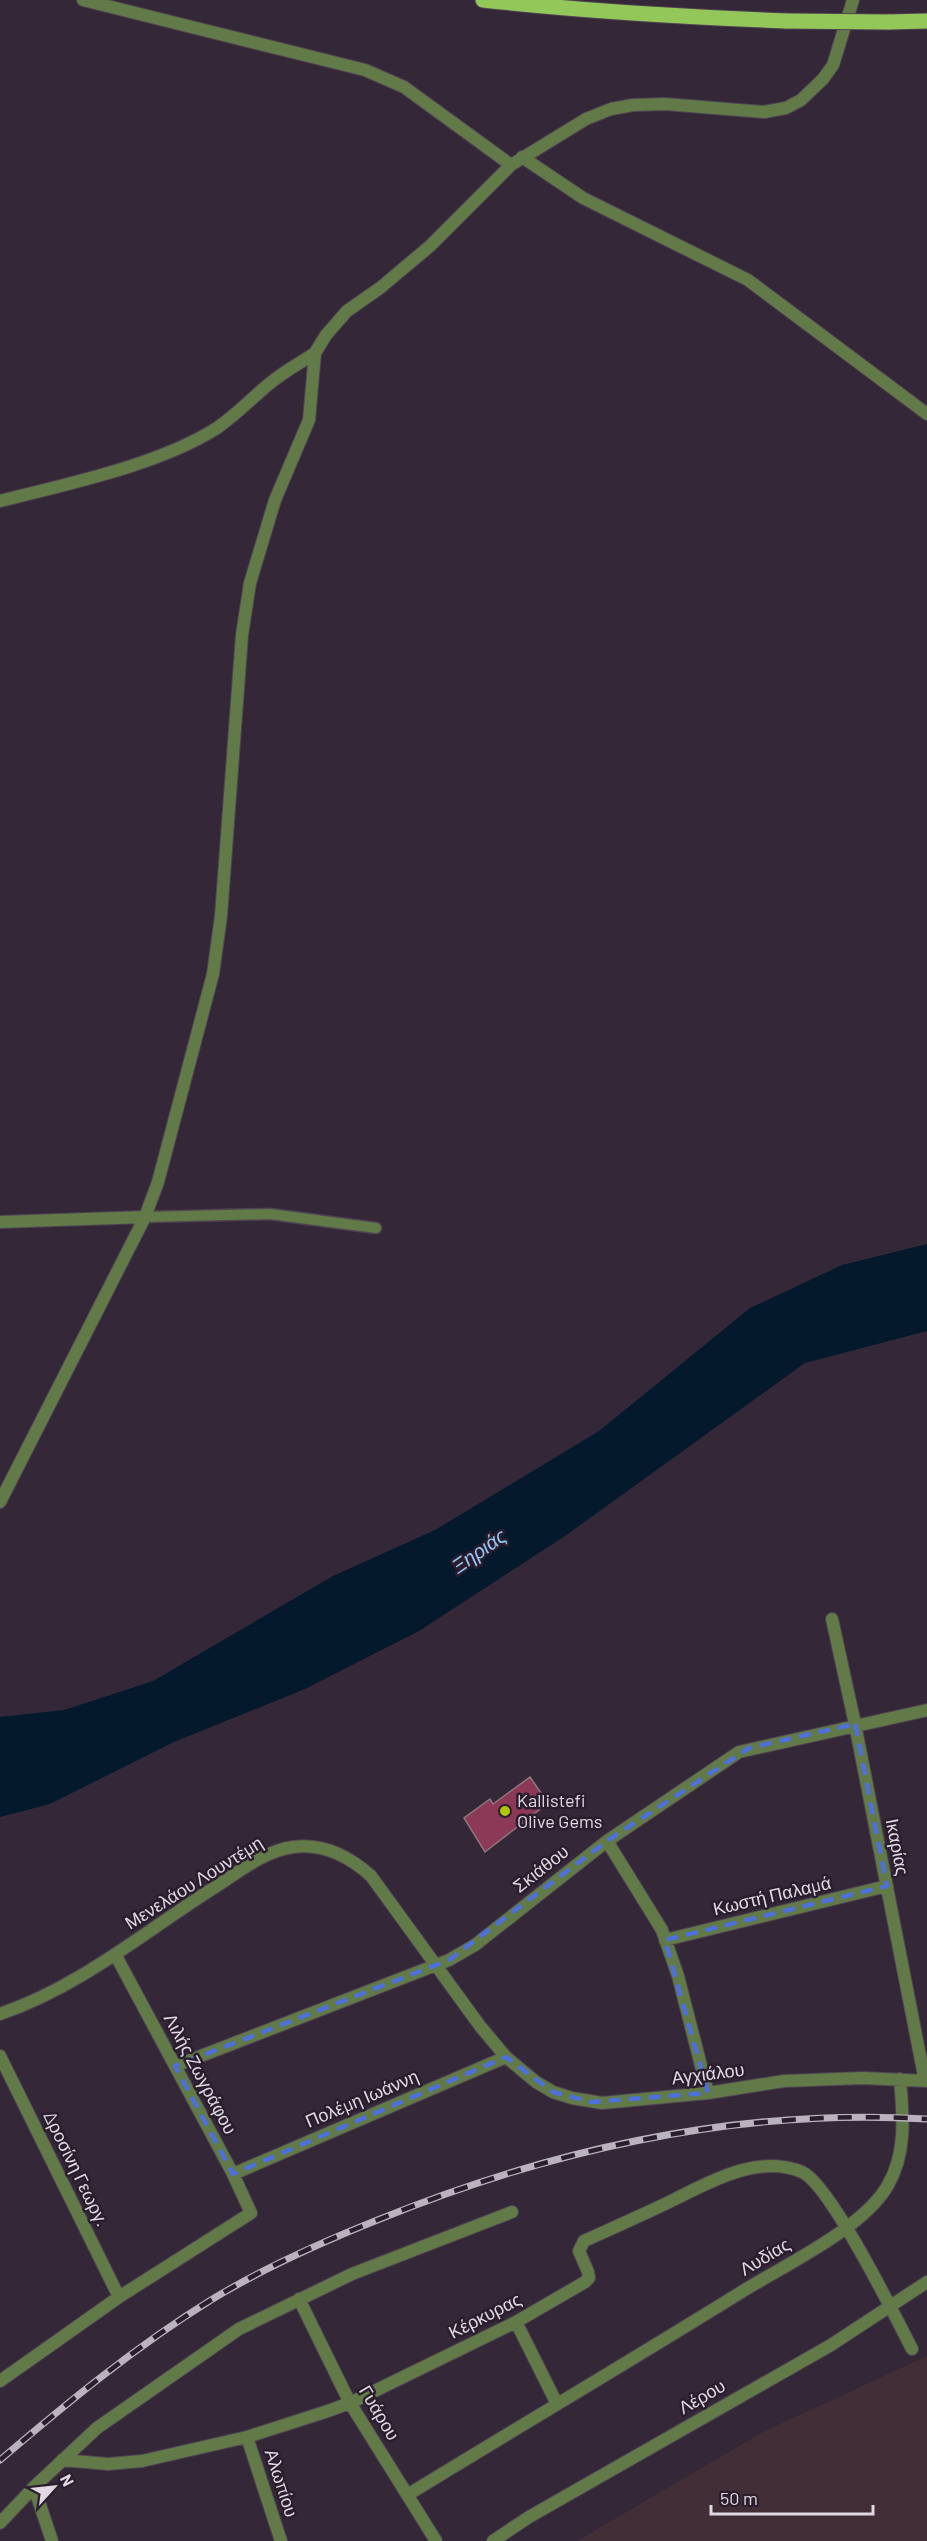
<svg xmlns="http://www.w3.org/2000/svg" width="927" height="2541" font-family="Barlow,sans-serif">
  <rect width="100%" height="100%" fill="#342838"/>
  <path fill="#412e36" d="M927,2356V2541H577L763,2432Z"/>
  <path fill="#04192c" d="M927,1244V1331L805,1363L565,1536L419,1631L305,1689L174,1742L50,1804L0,1817V1717L64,1710L153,1681L333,1576L435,1530L599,1431L750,1308L842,1265Z"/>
  <path fill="#8b3957" stroke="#8f767d" stroke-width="1.5" d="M530,1777L548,1803L485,1852L464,1818L490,1799L493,1804Z"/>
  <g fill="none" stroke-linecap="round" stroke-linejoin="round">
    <g stroke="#504453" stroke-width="13">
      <path id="lane" d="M145,1217L270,1214L376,1228"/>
    </g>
    <g stroke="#504453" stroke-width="14">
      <path id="street" d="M83,0L365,70L404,87L511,165
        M522,157L583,198L748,280L927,414
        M0,501C67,484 159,465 217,428C237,414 251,399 269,384C283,372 300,363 315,353
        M0,1222L145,1217
        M0,1502L145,1217L158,1182L213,974L221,916L242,635L250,583L275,500L309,420L315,353L326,335L347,311L380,288L430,246L511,165L586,119L611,109L633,105L665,104L764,112L786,108L801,100L823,79L833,65L853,0
        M832,1619L855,1724L925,2081
        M607,1841L662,1930L678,1976L708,2093
        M665,1940L887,1886
        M0,2014C79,1987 143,1933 212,1889C236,1874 263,1851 293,1847C323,1843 350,1857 371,1876L480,2026L506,2057L536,2082L553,2092L572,2098L602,2103L708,2093L784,2081L863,2078L927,2081
        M0,2056L119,2297
        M175,2066L449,1960L475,1945L607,1841L739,1752L927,1710
        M233,2174L506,2057
        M299,2299L350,2403L436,2541
        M516,2322L557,2404
        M0,2381L119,2297L251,2213L233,2174L115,1954
        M247,2437L281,2541
        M62,2460L108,2464L142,2461L247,2437L325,2412L350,2403L516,2322L585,2282L589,2278L588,2272L579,2251L584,2241C611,2229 637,2217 663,2205C703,2186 756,2152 802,2172C830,2184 895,2316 912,2349
        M34,2487L52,2541
        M409,2494C520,2426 632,2360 743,2291C785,2265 864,2228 888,2185C907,2152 903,2115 900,2079
        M0,2523L34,2487L97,2428L239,2329L352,2274L512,2212
        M493,2541L529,2517L831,2345L927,2282"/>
    </g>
    <g stroke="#504453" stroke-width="17">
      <path id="primary" d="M483,0C584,11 685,17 786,21
        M888,22L927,21"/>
    </g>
    <use href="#lane" stroke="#617a48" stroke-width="10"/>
    <use href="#street" stroke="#617a48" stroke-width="12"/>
    <use href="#primary" stroke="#94c75a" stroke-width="15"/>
    <g stroke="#bbb2bf" stroke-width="7">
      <path id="rail" d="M0,2460C67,2403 135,2347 211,2300C265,2267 322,2242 380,2219C553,2149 740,2108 927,2119"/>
    </g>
    <use href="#rail" stroke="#2a1e2e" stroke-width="4.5" stroke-dasharray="14" stroke-linecap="butt"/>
    <g stroke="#504453" stroke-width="17" stroke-linecap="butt">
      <path id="primary-bridge" d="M786,21L888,22"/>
    </g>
    <use href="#primary-bridge" stroke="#94c75a" stroke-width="15"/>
  </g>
  <path fill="none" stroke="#4e70db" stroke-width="4.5" stroke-dasharray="12 8" stroke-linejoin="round" d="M855,1724L887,1886L665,1940L708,2093L591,2102L553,2092L506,2057L233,2174L175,2066L449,1960L607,1841L749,1748Z"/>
  <circle fill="#aec509" stroke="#2a1e2e" stroke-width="2" cx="505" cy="1811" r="6"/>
  <g text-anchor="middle" stroke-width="5" stroke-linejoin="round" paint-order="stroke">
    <g font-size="18" fill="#e0d8e3" stroke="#2a1e2e" text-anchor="start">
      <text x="517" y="1807">Kallistefi<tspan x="517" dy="21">Olive Gems</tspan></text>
    </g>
    <g font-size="18" fill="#e0d8e3" stroke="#2a1e2e">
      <text transform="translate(897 1847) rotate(79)" y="6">Ικαρίας</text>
      <text transform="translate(541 1869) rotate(-38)" y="6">Σκιάθου</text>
      <text transform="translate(194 1883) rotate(-32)" y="6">Μενελάου Λουντέμη</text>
      <text transform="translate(772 1896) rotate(-13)" y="6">Κωστή Παλαμά</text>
      <text transform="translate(200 2074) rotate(62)" y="6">Λιλής Ζωγράφου</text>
      <text transform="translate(708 2074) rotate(-7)" y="6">Αγχιάλου</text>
      <text transform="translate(362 2099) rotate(-23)" y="6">Πολέμη Ιωάννη</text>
      <text transform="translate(76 2169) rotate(64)" y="6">Δροσίνη Γεωργ.</text>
      <text transform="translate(765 2257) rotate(-31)" y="6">Λυδίας</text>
      <text transform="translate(485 2316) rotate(-27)" y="6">Κέρκυρας</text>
      <text transform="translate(702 2397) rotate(-30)" y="6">Λέρου</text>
      <text transform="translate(379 2413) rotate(59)" y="6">Γυάρου</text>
      <text transform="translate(281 2483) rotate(72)" y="6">Αλωπίου</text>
    </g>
    <g font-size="20" font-style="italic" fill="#92c7f7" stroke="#2a1e2e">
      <text transform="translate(479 1551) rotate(-35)" y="7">Ξηριάς</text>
    </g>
  </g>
  <g transform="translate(54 2487) rotate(63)" stroke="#2a1e2e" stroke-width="4.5" paint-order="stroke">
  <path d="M0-4.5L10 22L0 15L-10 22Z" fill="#e0d8e3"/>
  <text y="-9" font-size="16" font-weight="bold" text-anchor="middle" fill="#e0d8e3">N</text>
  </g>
  <path d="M711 2505v9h162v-9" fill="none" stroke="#e0d8e3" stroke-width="3"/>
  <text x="720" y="2505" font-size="18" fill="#e0d8e3" stroke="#2a1e2e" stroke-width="4.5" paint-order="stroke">50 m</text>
</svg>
